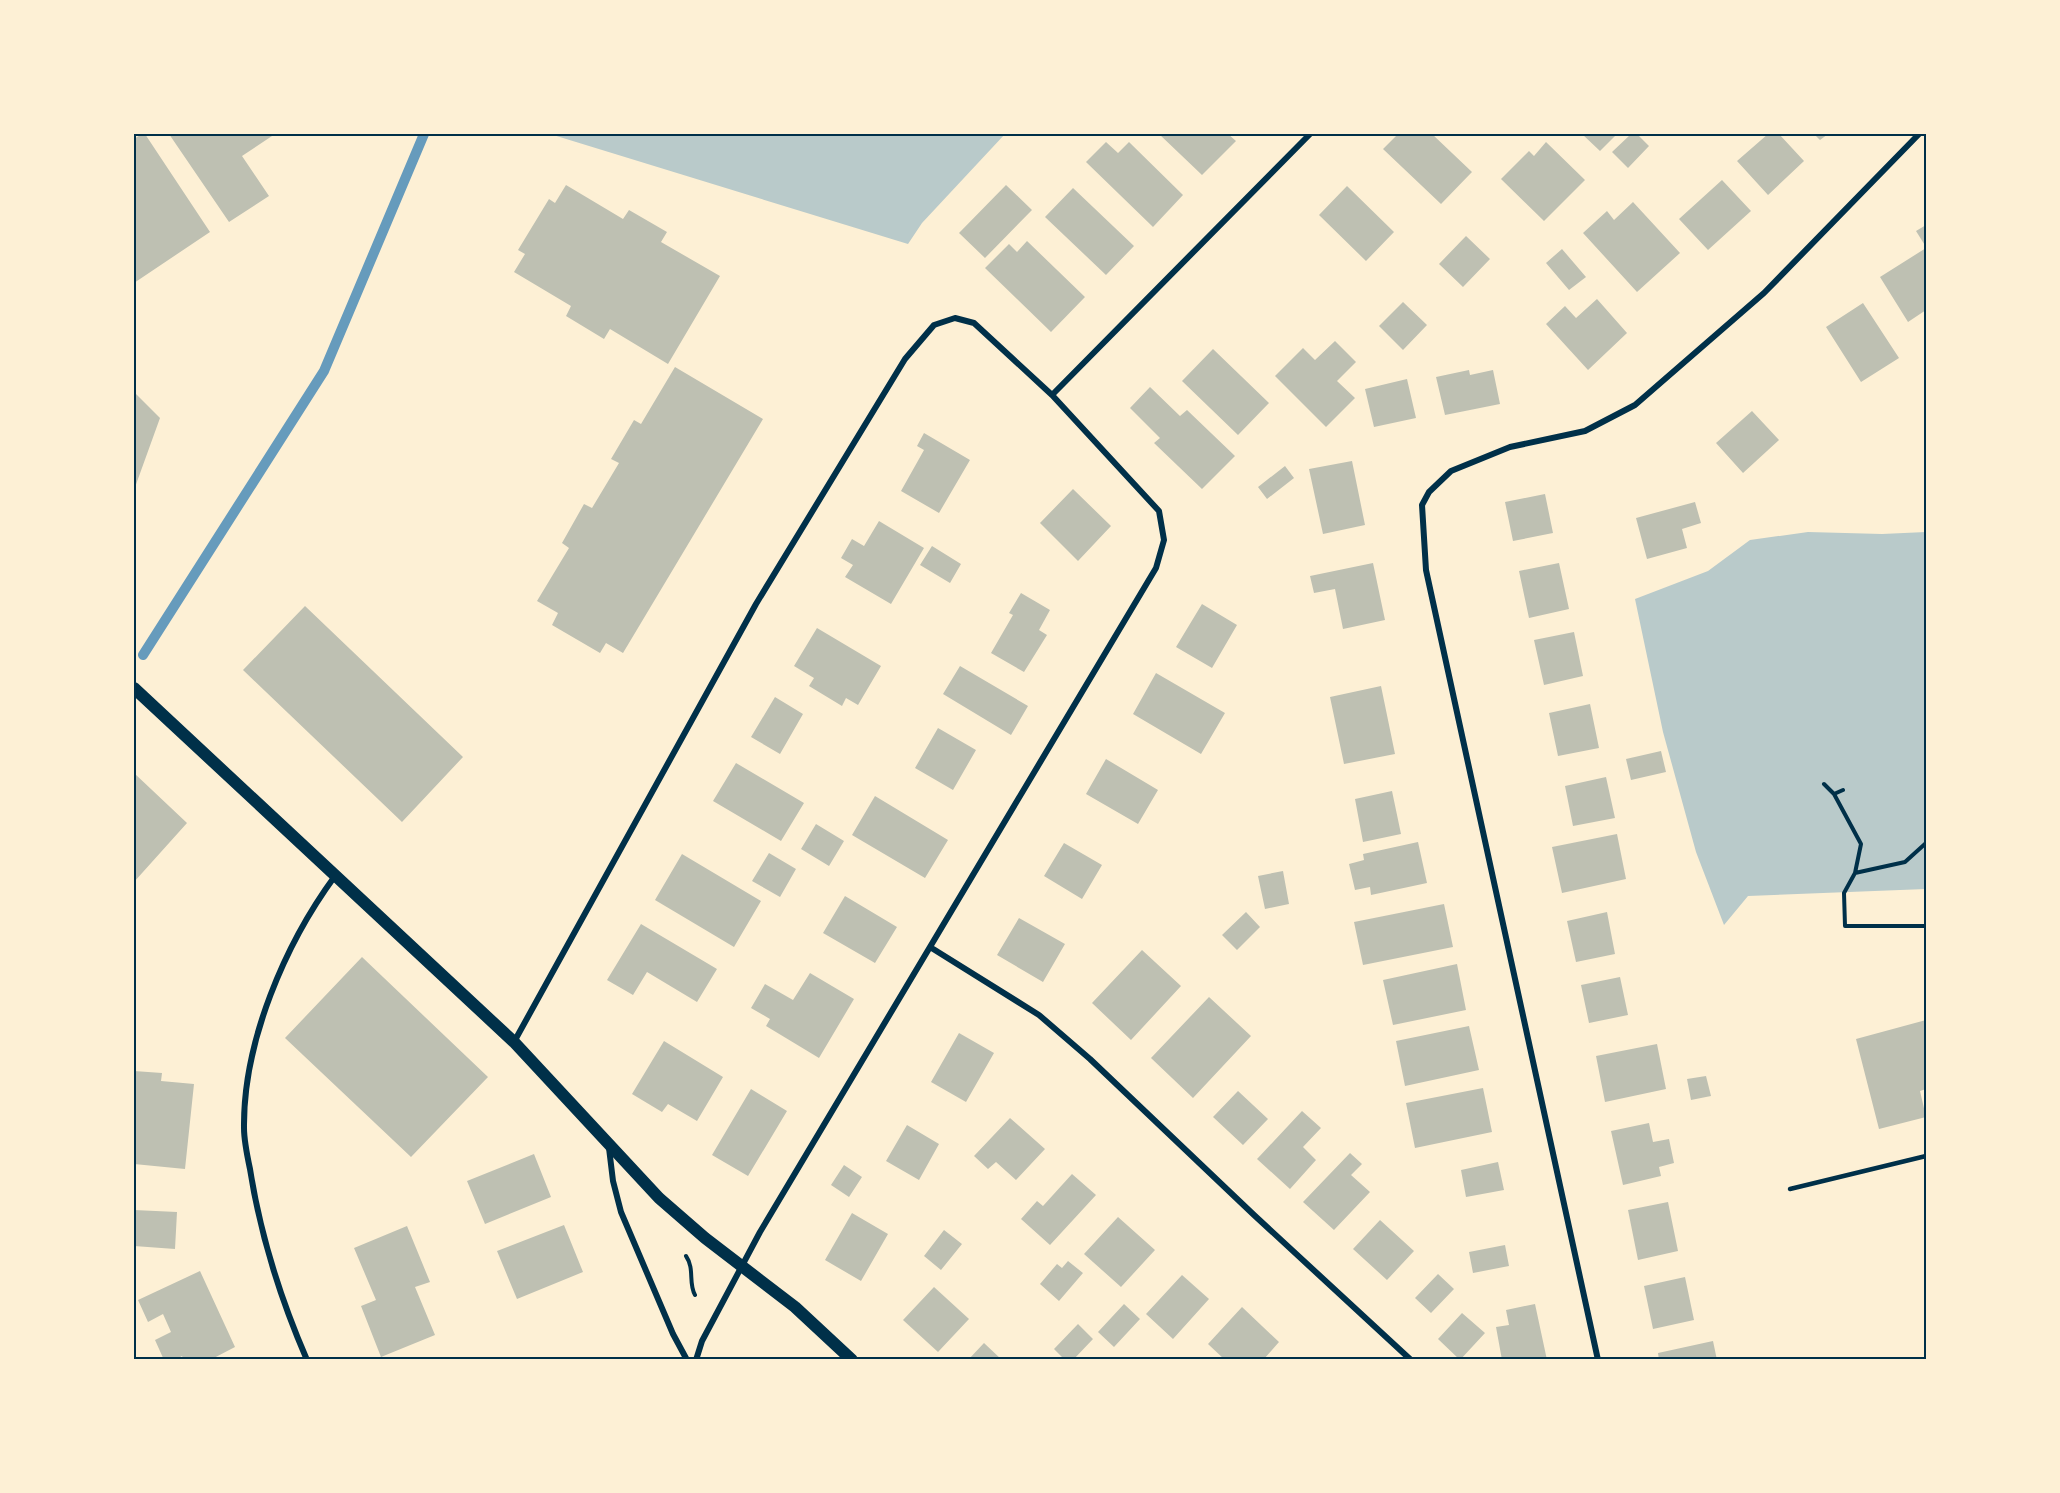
<svg xmlns="http://www.w3.org/2000/svg" width="2060" height="1493" font-family="Lato,sans-serif">
  <rect width="100%" height="100%" fill="#fdf0d5"/>
  <path fill="#b9caca" d="M550,134H1005L922,223L908,244Z
    M1808,532L1882,534L1926,532V889L1748,896L1724,925L1696,852L1663,732L1635,599L1708,571L1750,540Z"/>
  <g fill="none" stroke-linecap="round" stroke-linejoin="round">
    <path stroke="#669bbc" stroke-width="10" d="M143,655L324,371L424,134"/>
  </g>
  <path fill="#bec0b2" d="M142,134H145L210,232L134,283V139Z
    M169,134H275L242,156L269,196L229,222Z
    M1159,134H1228L1236,141L1202,175Z
    M1398,134H1432L1472,172L1441,204L1383,149Z
    M1582,134H1617L1600,151Z
    M1631,134H1637L1649,146L1628,168L1612,152Z
    M1768,134H1779L1804,161L1768,195L1737,161Z
    M1814,134H1828L1820,140Z
    M1106,142L1118,153L1129,142L1183,195L1153,227L1086,162Z
    M1546,142L1585,180L1544,221L1501,179L1529,151L1534,156Z
    M1722,180L1751,211L1708,250L1679,219Z
    M566,185L623,219L629,210L667,232L661,242L720,276L668,364L610,329L604,339L566,316L571,306L514,272L525,254L518,250L549,199L555,203Z
    M1006,185L1032,210L985,258L959,233Z
    M1347,186L1394,232L1366,261L1319,215Z
    M1073,188L1134,246L1106,275L1045,217Z
    M1633,202L1680,253L1637,292L1583,233L1607,211L1614,220Z
    M1926,225V247L1916,231Z
    M1466,236L1490,259L1463,287L1439,264Z
    M1027,241L1085,297L1051,332L985,268L1009,244L1017,252Z
    M1926,248V310L1908,322L1880,277Z
    M1562,249L1586,277L1569,290L1546,263Z
    M1597,299L1627,333L1588,370L1546,324L1565,306L1576,318Z
    M1403,302L1427,325L1403,350L1379,326Z
    M1863,303L1899,358L1861,382L1826,327Z
    M1335,341L1356,362L1337,381L1355,398L1326,427L1275,376L1303,348L1315,360Z
    M1213,349L1269,403L1238,435L1182,381Z
    M675,367L763,419L623,653L606,643L600,653L552,625L558,613L537,601L569,548L562,543L584,504L592,508L619,463L611,459L634,420L641,424Z
    M1469,370L1470,375L1493,370L1500,404L1445,415L1436,377Z
    M1407,379L1416,418L1374,427L1365,389Z
    M1150,387L1180,416L1187,410L1235,456L1202,489L1154,443L1160,438L1130,408Z
    M134,392L160,418L134,490Z
    M1752,411L1779,440L1743,473L1716,443Z
    M924,433L970,460L939,513L901,491L924,450L917,446Z
    M1352,461L1365,525L1323,534L1309,469Z
    M1285,466L1294,478L1267,499L1258,487Z
    M1073,489L1111,526L1078,561L1040,523Z
    M1545,494L1553,533L1513,541L1505,502Z
    M1695,502L1701,523L1682,529L1687,548L1647,559L1636,518Z
    M879,521L924,548L891,604L845,577L853,565L841,558L852,539L864,546Z
    M932,546L961,564L950,583L920,565Z
    M1373,563L1385,620L1343,629L1335,589L1314,593L1310,576Z
    M1559,563L1569,609L1529,618L1519,571Z
    M1021,593L1050,610L1039,630L1047,635L1024,672L991,653L1013,615L1009,613Z
    M1202,604L1237,625L1212,668L1176,647Z
    M305,606L463,757L402,822L243,670Z
    M817,628L881,666L858,705L846,698L842,706L809,686L814,678L794,666Z
    M1574,632L1583,676L1544,685L1534,640Z
    M960,666L1028,706L1011,735L943,694Z
    M1156,673L1225,713L1201,754L1133,714Z
    M1381,686L1395,754L1344,764L1330,697Z
    M775,697L803,714L780,754L751,737Z
    M1590,704L1599,748L1558,756L1549,713Z
    M938,728L976,750L953,790L915,768Z
    M1661,751L1666,772L1631,780L1626,759Z
    M1106,759L1158,790L1138,824L1086,794Z
    M736,763L804,803L781,841L713,801Z
    M134,773L187,823L134,882Z
    M1606,777L1615,818L1573,826L1565,786Z
    M1392,791L1401,834L1363,842L1355,799Z
    M875,796L948,840L925,878L852,835Z
    M816,824L844,841L829,866L801,849Z
    M1617,834L1626,879L1562,893L1552,847Z
    M1418,842L1427,883L1371,895L1370,887L1355,890L1349,864L1364,860L1363,854Z
    M1064,843L1102,865L1082,899L1044,876Z
    M769,853L796,869L780,897L752,881Z
    M682,854L761,901L734,947L655,900Z
    M1283,871L1289,904L1265,909L1258,876Z
    M845,896L897,927L875,963L823,933Z
    M1444,904L1453,947L1363,965L1354,922Z
    M1246,912L1260,927L1237,950L1222,935Z
    M1607,912L1615,954L1576,962L1567,921Z
    M1019,918L1065,944L1043,982L997,955Z
    M641,924L717,969L697,1002L647,972L633,995L607,980Z
    M1142,950L1181,986L1131,1040L1092,1003Z
    M362,957L488,1077L411,1157L285,1038Z
    M1457,964L1466,1010L1393,1025L1383,980Z
    M810,973L854,999L819,1058L766,1026L770,1019L751,1008L765,984L793,1000Z
    M1620,977L1628,1015L1589,1023L1581,985Z
    M1209,997L1251,1036L1193,1098L1151,1058Z
    M1926,1020V1089L1920,1091L1926,1117L1879,1129L1856,1039Z
    M1469,1026L1479,1070L1405,1086L1396,1041Z
    M959,1033L994,1053L966,1102L931,1082Z
    M664,1041L723,1077L697,1121L668,1104L662,1112L632,1094Z
    M1657,1044L1666,1089L1605,1102L1596,1056Z
    M134,1071L162,1073L161,1081L194,1084L185,1169L134,1164Z
    M1706,1076L1711,1096L1691,1100L1687,1079Z
    M1483,1088L1492,1132L1415,1148L1406,1103Z
    M751,1089L787,1111L748,1176L712,1155Z
    M1238,1091L1268,1119L1243,1145L1213,1117Z
    M1302,1111L1321,1128L1303,1147L1316,1160L1290,1189L1257,1159Z
    M1010,1118L1045,1149L1016,1180L996,1162L988,1169L974,1156Z
    M1649,1123L1653,1142L1669,1139L1674,1163L1659,1167L1661,1176L1623,1185L1611,1131Z
    M907,1125L939,1144L919,1180L886,1161Z
    M1350,1153L1362,1164L1351,1175L1370,1192L1334,1230L1303,1202Z
    M534,1154L551,1197L485,1224L467,1181Z
    M1498,1162L1504,1190L1466,1197L1461,1170Z
    M844,1165L862,1177L849,1197L831,1185Z
    M1072,1174L1096,1195L1050,1245L1021,1219L1037,1201L1043,1206Z
    M1668,1202L1678,1251L1638,1260L1628,1210Z
    M134,1210L177,1212L175,1249L134,1246Z
    M852,1213L888,1234L861,1281L825,1260Z
    M1118,1217L1155,1250L1121,1287L1084,1254Z
    M1380,1220L1414,1251L1387,1280L1353,1249Z
    M564,1225L583,1272L517,1299L497,1251Z
    M407,1226L430,1282L415,1287L435,1335L381,1357L361,1306L376,1300L354,1248Z
    M944,1230L962,1244L941,1270L924,1256Z
    M1505,1245L1509,1266L1473,1273L1469,1252Z
    M1068,1261L1083,1273L1059,1301L1040,1284L1057,1264L1062,1268Z
    M200,1271L235,1347L210,1360H184L182,1356L175,1360H164L155,1340L171,1332L163,1314L148,1322L138,1300Z
    M1438,1274L1454,1289L1431,1313L1415,1298Z
    M1182,1275L1209,1299L1173,1339L1146,1314Z
    M1685,1277L1694,1320L1653,1329L1644,1286Z
    M934,1287L969,1319L938,1352L903,1320Z
    M1124,1304L1140,1319L1114,1347L1098,1332Z
    M1535,1304L1547,1360H1502L1496,1327L1509,1325L1506,1310Z
    M1242,1307L1279,1342L1263,1360H1225L1208,1344Z
    M1462,1313L1485,1333L1460,1360L1438,1339Z
    M1078,1324L1093,1339L1073,1360H1065L1054,1349Z
    M1713,1341L1717,1360H1659L1658,1353Z
    M984,1343L1002,1360H968Z"/>
  <g fill="none" stroke-linecap="round" stroke-linejoin="round">
    <path stroke="#003049" stroke-width="4" d="M1824,784L1834,794L1861,844L1855,873
      M1834,794L1843,790
      M1926,843L1905,862L1855,873L1844,893L1845,926H1926
      M686,1256C695,1269 688,1283 695,1295"/>
    <path stroke="#003049" stroke-width="4.5" d="M1790,1189L1926,1156"/>
    <path stroke="#003049" stroke-width="6" d="M930,947L1039,1015L1090,1059L1254,1215L1411,1360
      M514,1042L756,604L905,359L934,325L955,318L974,323L1052,395L1310,134
      M609,1148L613,1181L621,1212L673,1334L687,1360
      M307,1360C281,1300 260,1233 250,1169C247,1155 244,1141 244,1128C243,1042 285,944 335,876
      M696,1360L702,1341L760,1232L1156,568L1164,540L1159,511L1052,395
      M1598,1360L1426,570L1422,505L1429,492L1451,471L1510,447L1585,431L1635,405L1764,293L1919,134"/>
    <path stroke="#003049" stroke-width="12" d="M134,688L514,1042L659,1198L705,1238L795,1307L852,1360"/>
  </g>
  <rect width="2060" height="1493" fill="none" stroke="#fdf0d5" stroke-width="270"/>
  <rect x="135" y="135" width="1790" height="1223" fill="none" stroke="#003049" stroke-width="2"/>
</svg>
